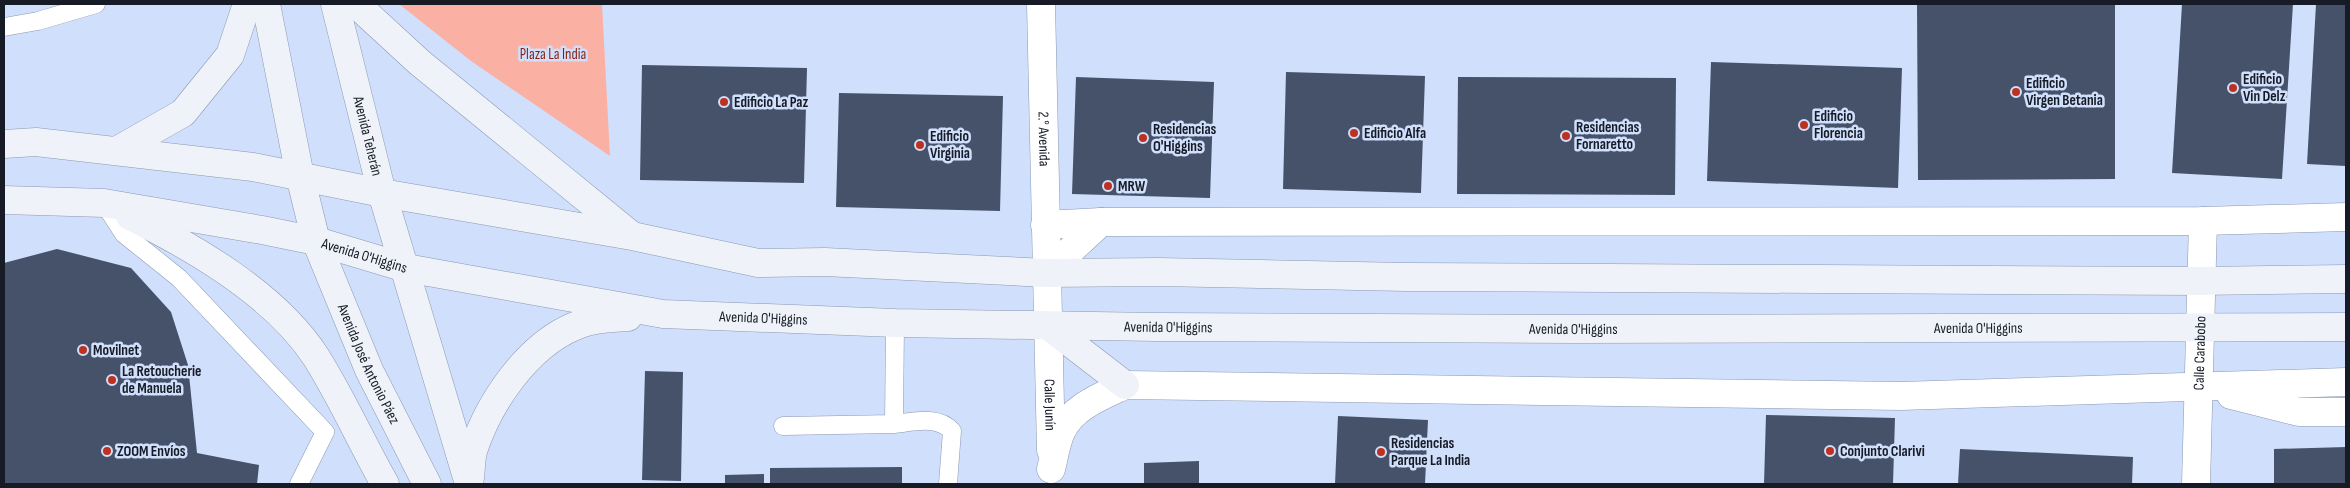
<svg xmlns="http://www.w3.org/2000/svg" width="2350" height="488" font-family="'Sofia Sans Condensed',sans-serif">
  <rect width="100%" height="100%" fill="#d0dffb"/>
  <path fill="#fab1a4" d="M399,4H602L610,156L471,61Z"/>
  <path fill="#46526a" d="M1917,4H2115V179L1918,180Z
    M2182,4H2293L2282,179L2172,173Z
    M2316,4H2346V166L2307,164Z
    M1711,62L1902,68L1898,188L1707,181Z
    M642,65L807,68L804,183L640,180Z
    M1286,72L1425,76L1421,193L1283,189Z
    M1076,77L1214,82L1210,198L1072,194Z
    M1458,77L1676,78L1675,195L1457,194Z
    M839,93L1003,96L1000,211L836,207Z
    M57,249L131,268L171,312L188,365L197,453L259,465L257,484H4V263Z
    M645,371L683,372L681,481L642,480Z
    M1766,415L1895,418L1893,484H1764Z
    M1338,416L1428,420L1425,484H1335Z
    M2346,447V484H2274V449Z
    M1960,449L2133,457L2132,484H1958Z
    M1199,461V484H1144V463Z
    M902,467V484H770V468Z
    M764,474V484H725V475Z"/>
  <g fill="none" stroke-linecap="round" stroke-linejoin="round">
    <g stroke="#8a98b2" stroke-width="19">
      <path id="lane" d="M4,27L38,21L96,4
        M104,203L124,234L179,278L325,432L299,484
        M894,424C913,422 938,415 952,431L948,484
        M783,426L894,424L895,323"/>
    </g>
    <g stroke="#8a98b2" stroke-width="29">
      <g id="street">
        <path id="s1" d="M1041,4L1051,450"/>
        <path d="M1045,225L1101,222L2203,221L2346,217"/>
        <path d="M1046,273L1101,222"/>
        <path d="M2231,395L2299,412H2346"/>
        <path d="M1051,469C1054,458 1056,443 1061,432C1072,407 1102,396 1125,385L1901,396L2346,382"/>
        <path id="s2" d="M2196,484L2203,221"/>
      </g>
    </g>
    <g stroke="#8a98b2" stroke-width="29">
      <g id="secondary">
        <path id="s3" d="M266,4L300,176L316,241L369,370L427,484"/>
        <path id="s4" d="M335,4L382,193L469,484"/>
        <path d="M356,4L419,62L631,235"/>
        <path d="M4,144L36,142L253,167L382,193L632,236L758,263L825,262L1046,273L1159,272L1407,277L2200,281L2346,279"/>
        <path d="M118,150L183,113L230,55L247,4"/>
        <path id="s5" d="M4,200L104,203L262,230L316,241L406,268L663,314L895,323L1157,327L1578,329L2346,327"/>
        <path d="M130,216C195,248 276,295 316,357C342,398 361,442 385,484"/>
        <path d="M1047,325L1125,385"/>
        <path d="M470,478C471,469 471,459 473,451C489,402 527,346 575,326C592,319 610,318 628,317"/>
      </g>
    </g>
    <use href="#lane" stroke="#fff" stroke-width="18"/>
    <use href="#street" stroke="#fff" stroke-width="28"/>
    <use href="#secondary" stroke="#eff3f9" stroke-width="28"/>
  </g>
  <g fill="#be3121" stroke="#d0dffb" stroke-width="2">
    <circle cx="2233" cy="88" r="5"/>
    <circle cx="2016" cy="92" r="5"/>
    <circle cx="724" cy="102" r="5"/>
    <circle cx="1804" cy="125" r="5"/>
    <circle cx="1354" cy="133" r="5"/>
    <circle cx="1566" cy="136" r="5"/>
    <circle cx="1143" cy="138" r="5"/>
    <circle cx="920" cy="145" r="5"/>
    <circle cx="1108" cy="186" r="5"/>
    <circle cx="83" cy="350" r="5"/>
    <circle cx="112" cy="380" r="5"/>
    <circle cx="107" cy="451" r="5"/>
    <circle cx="1830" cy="451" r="5"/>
    <circle cx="1381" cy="452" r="5"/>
  </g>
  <g text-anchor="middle" stroke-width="5" stroke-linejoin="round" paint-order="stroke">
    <g font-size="15" fill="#881f13" stroke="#d0dffb">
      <text x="553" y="59">Plaza La India</text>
    </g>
    <g font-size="15" font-weight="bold" fill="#161b25" stroke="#d0dffb" text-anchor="start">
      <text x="2243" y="84">Edificio<tspan x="2243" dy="17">Vin Delz</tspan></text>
      <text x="2026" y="88">Edificio<tspan x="2026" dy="17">Virgen Betania</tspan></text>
      <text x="734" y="107">Edificio La Paz</text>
      <text x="1814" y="121">Edificio<tspan x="1814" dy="17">Florencia</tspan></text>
      <text x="1576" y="132">Residencias<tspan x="1576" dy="17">Fornaretto</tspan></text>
      <text x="1153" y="134">Residencias<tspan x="1153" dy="17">O'Higgins</tspan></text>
      <text x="1364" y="138">Edificio Alfa</text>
      <text x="930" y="141">Edificio<tspan x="930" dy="17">Virginia</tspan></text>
      <text x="1118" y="191">MRW</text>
      <text x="93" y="355">Movilnet</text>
      <text x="122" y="376">La Retoucherie<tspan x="122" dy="17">de Manuela</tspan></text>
      <text x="1391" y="448">Residencias<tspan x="1391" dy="17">Parque La India</tspan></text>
      <text x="117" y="456">ZOOM Envíos</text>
      <text x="1840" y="456">Conjunto Clarivi</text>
    </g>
    <g font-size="15" fill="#161b25" stroke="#d0dffb">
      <text dy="5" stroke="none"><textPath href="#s4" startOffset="136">Avenida Teherán</textPath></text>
      <text dy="5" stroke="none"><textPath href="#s1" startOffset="135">2.° Avenida</textPath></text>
      <text dy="5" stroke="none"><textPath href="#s5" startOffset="366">Avenida O'Higgins</textPath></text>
      <text dy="5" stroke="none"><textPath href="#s5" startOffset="771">Avenida O'Higgins</textPath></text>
      <text dy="5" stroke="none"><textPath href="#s5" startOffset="1176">Avenida O'Higgins</textPath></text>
      <text dy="5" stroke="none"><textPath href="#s5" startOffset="1581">Avenida O'Higgins</textPath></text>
      <text dy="5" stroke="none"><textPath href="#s5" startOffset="1986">Avenida O'Higgins</textPath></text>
      <text dy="5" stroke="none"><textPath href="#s2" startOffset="131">Calle Carabobo</textPath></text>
      <text dy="5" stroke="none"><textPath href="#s3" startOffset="376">Avenida José Antonio Páez</textPath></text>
      <text dy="5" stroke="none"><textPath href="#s1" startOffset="401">Calle Junín</textPath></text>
    </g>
  </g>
  <rect width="2350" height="488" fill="none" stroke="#161b25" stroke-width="10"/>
</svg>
